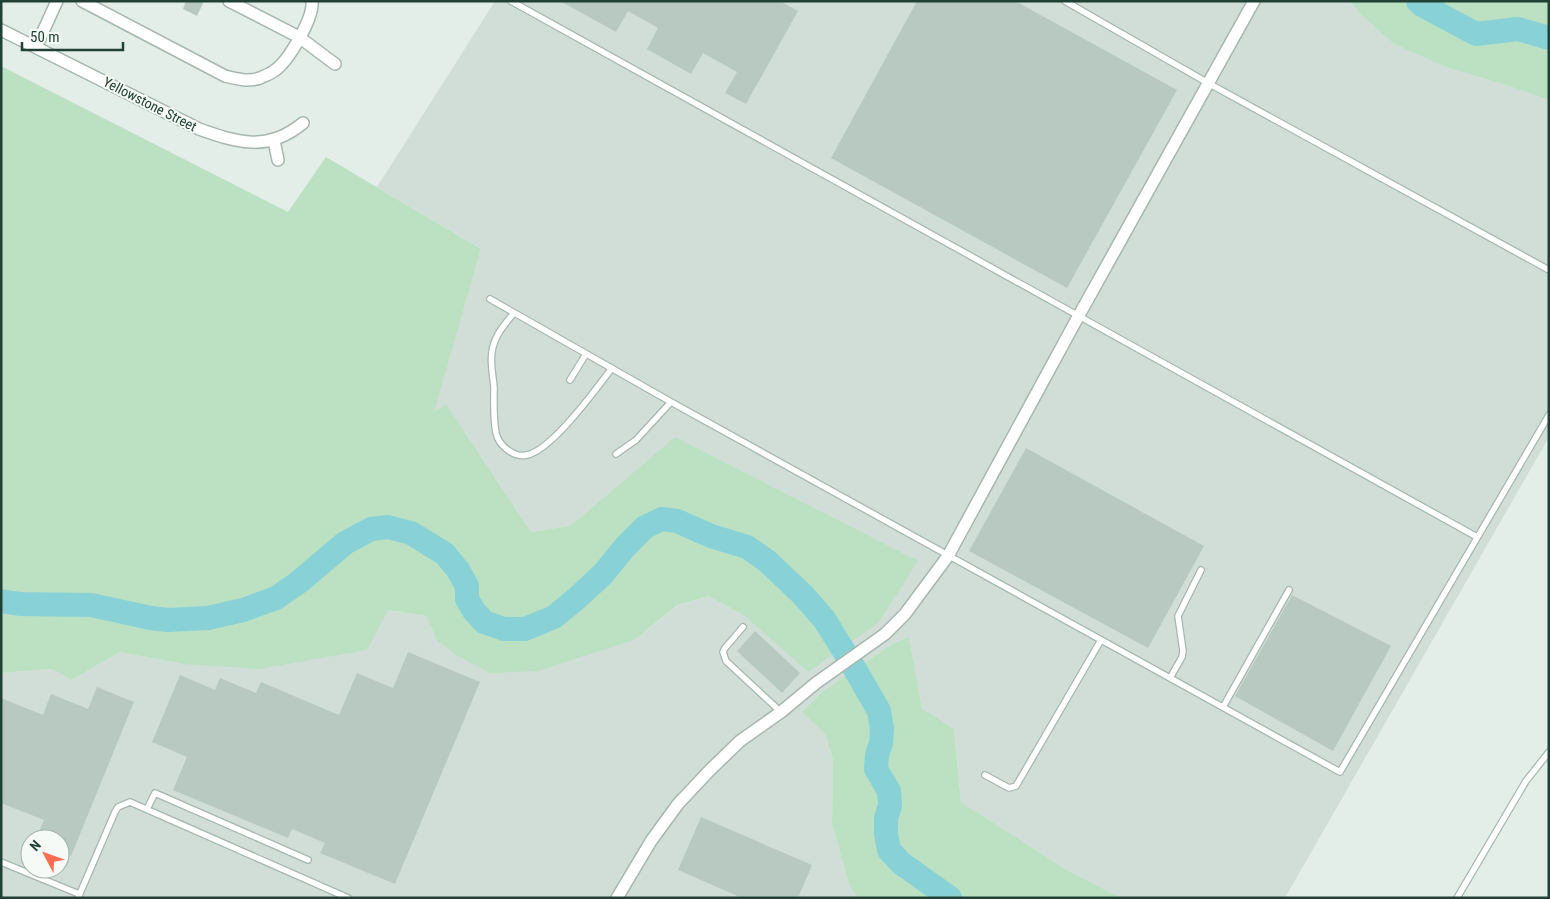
<svg xmlns="http://www.w3.org/2000/svg" width="1550" height="899" font-family="'Roboto Condensed',sans-serif">
  <rect width="100%" height="100%" fill="#e3eee8"/>
  <path fill="#d1ded7" fill-rule="evenodd" d="M495,1H1350L1360,14L1394,44L1448,68L1506,85L1549,100V437L1285,898H1121L1067,870L961,802L954,729L922,708L909,637L892,644L822,692L803,712L825,734L833,760L832,824L849,884L857,898H1V673L52,669L71,680L120,652L183,664L388,610L426,616L437,640H634L679,605L708,596L742,614L808,672L675,437L570,526L531,532L446,405L433,413L481,249L377,187ZM30,839H60V869H30Z"/>
  <path fill="#bbe1c2" d="M1350,1H1549V100L1506,85L1448,68L1394,44L1360,14Z
    M1,66L288,212L326,157L481,249L434,412L446,404L531,532L570,526L675,437L918,561L878,623L808,672L742,614L708,596L678,605L634,640L538,671L490,673L456,655L437,640L426,616L388,610L367,650L259,669L183,664L120,652L71,680L52,669L1,673Z
    M909,637L922,708L954,729L961,802L1067,870L1121,898H857L849,884L832,824L833,760L825,734L802,712L822,692L892,644Z"/>
  <g fill="none" stroke-linecap="round" stroke-linejoin="round">
    <path stroke="#88d1d7" stroke-width="24" d="M1418,1L1422,5L1476,34L1518,29L1549,38
      M1,601L20,604L91,605L151,618L168,620L208,618L243,610L276,598L299,582L345,543L371,529L388,527L411,533L445,554L458,570L467,586V599L474,611L484,622L504,629H525L554,617L576,599L603,574L625,547L645,527L662,519L677,521L711,536L747,547L767,561L803,595L824,619L852,664L879,711L882,729L881,743L877,755L876,769L889,791L890,806L886,818V834L889,850L901,863L950,898"/>
  </g>
  <path fill="#b8c9c1" d="M186,1H204L197,16L183,9Z
    M560,1H780L798,11L746,104L725,93L737,72L703,53L691,74L647,49L658,28L628,11L616,32Z
    M917,1H1015L1177,90L1067,288L831,158Z
    M1026,448L1204,546L1148,648L969,551Z
    M1292,595L1391,646L1333,751L1235,696Z
    M755,631L800,673L782,693L737,651Z
    M408,652L480,682L395,884L320,853L325,843L292,829L288,838L173,790L187,757L152,742L180,675L215,690L220,678L256,693L261,682L339,715L357,673L393,688Z
    M97,687L134,702L71,856L60,851V839H36L44,820L1,803V698L43,715L51,694L88,709Z
    M701,817L812,865L798,898H742L678,870Z"/>
  <g fill="none" stroke-linecap="round" stroke-linejoin="round">
    <g stroke="#a5b7af" stroke-width="8">
      <path id="service" d="M511,1L1477,537
        M1065,1L1208,83L1549,270
        M490,299L671,402L1340,772L1549,415
        M514,313C504,325 494,336 492,352C490,363 493,376 494,387C494,401 493,418 496,433C499,446 514,458 527,455C552,450 596,389 612,368
        M570,380L586,354
        M616,454L636,440L671,402
        M743,627L725,648L723,652L726,661L781,712
        M1170,678L1182,657L1183,651L1178,616L1201,570
        M1223,707L1289,590
        M985,775L1009,788L1016,786L1101,640
        M147,809L155,793L308,860
        M1,862L79,894
        M78,898L115,812L118,807L130,802L348,898
        M1457,898L1526,781L1549,752"/>
    </g>
    <g stroke="#a5b7af" stroke-width="14">
      <path id="minor" d="M82,1L225,76C237,79 248,82 260,78C264,76 270,74 274,71C288,62 314,18 312,1
        M229,1L299,37L335,64
        M1,30L199,129C238,143 268,152 303,123
        M36,47L57,1
        M274,141L278,160
        M617,898L651,841L678,804L709,771L740,741L781,712L816,683L885,634L905,614L948,556L1078,317L1254,1"/>
    </g>
    <use href="#service" stroke="#fff" stroke-width="5.5"/>
    <use href="#minor" stroke="#fff" stroke-width="11"/>
  </g>
  <g text-anchor="middle" stroke-width="4" stroke-linejoin="round" paint-order="stroke">
    <g font-size="14" fill="#214136" stroke="#f5faf7">
      <text transform="translate(150 104) rotate(27)" y="5">Yellowstone Street</text>
    </g>
  </g>
  <rect width="1550" height="899" fill="none" stroke="#214136" stroke-width="5"/>
  <g transform="translate(45 854) rotate(311)"><circle r="24" fill="#f5faf7" stroke="#a0b0aa"/>
  <path d="M0-4L9 19L0 12L-9 19Z" fill="#fb6e54"/>
  <text y="-8" font-size="14" font-weight="bold" text-anchor="middle" fill="#214136">N</text>
  </g>
  <path d="M22 42v8h101v-8" fill="none" stroke="#214136" stroke-width="2.5"/>
  <text x="30" y="42" font-size="15" fill="#214136" stroke="#f5faf7" stroke-width="4" paint-order="stroke">50 m</text>
</svg>
